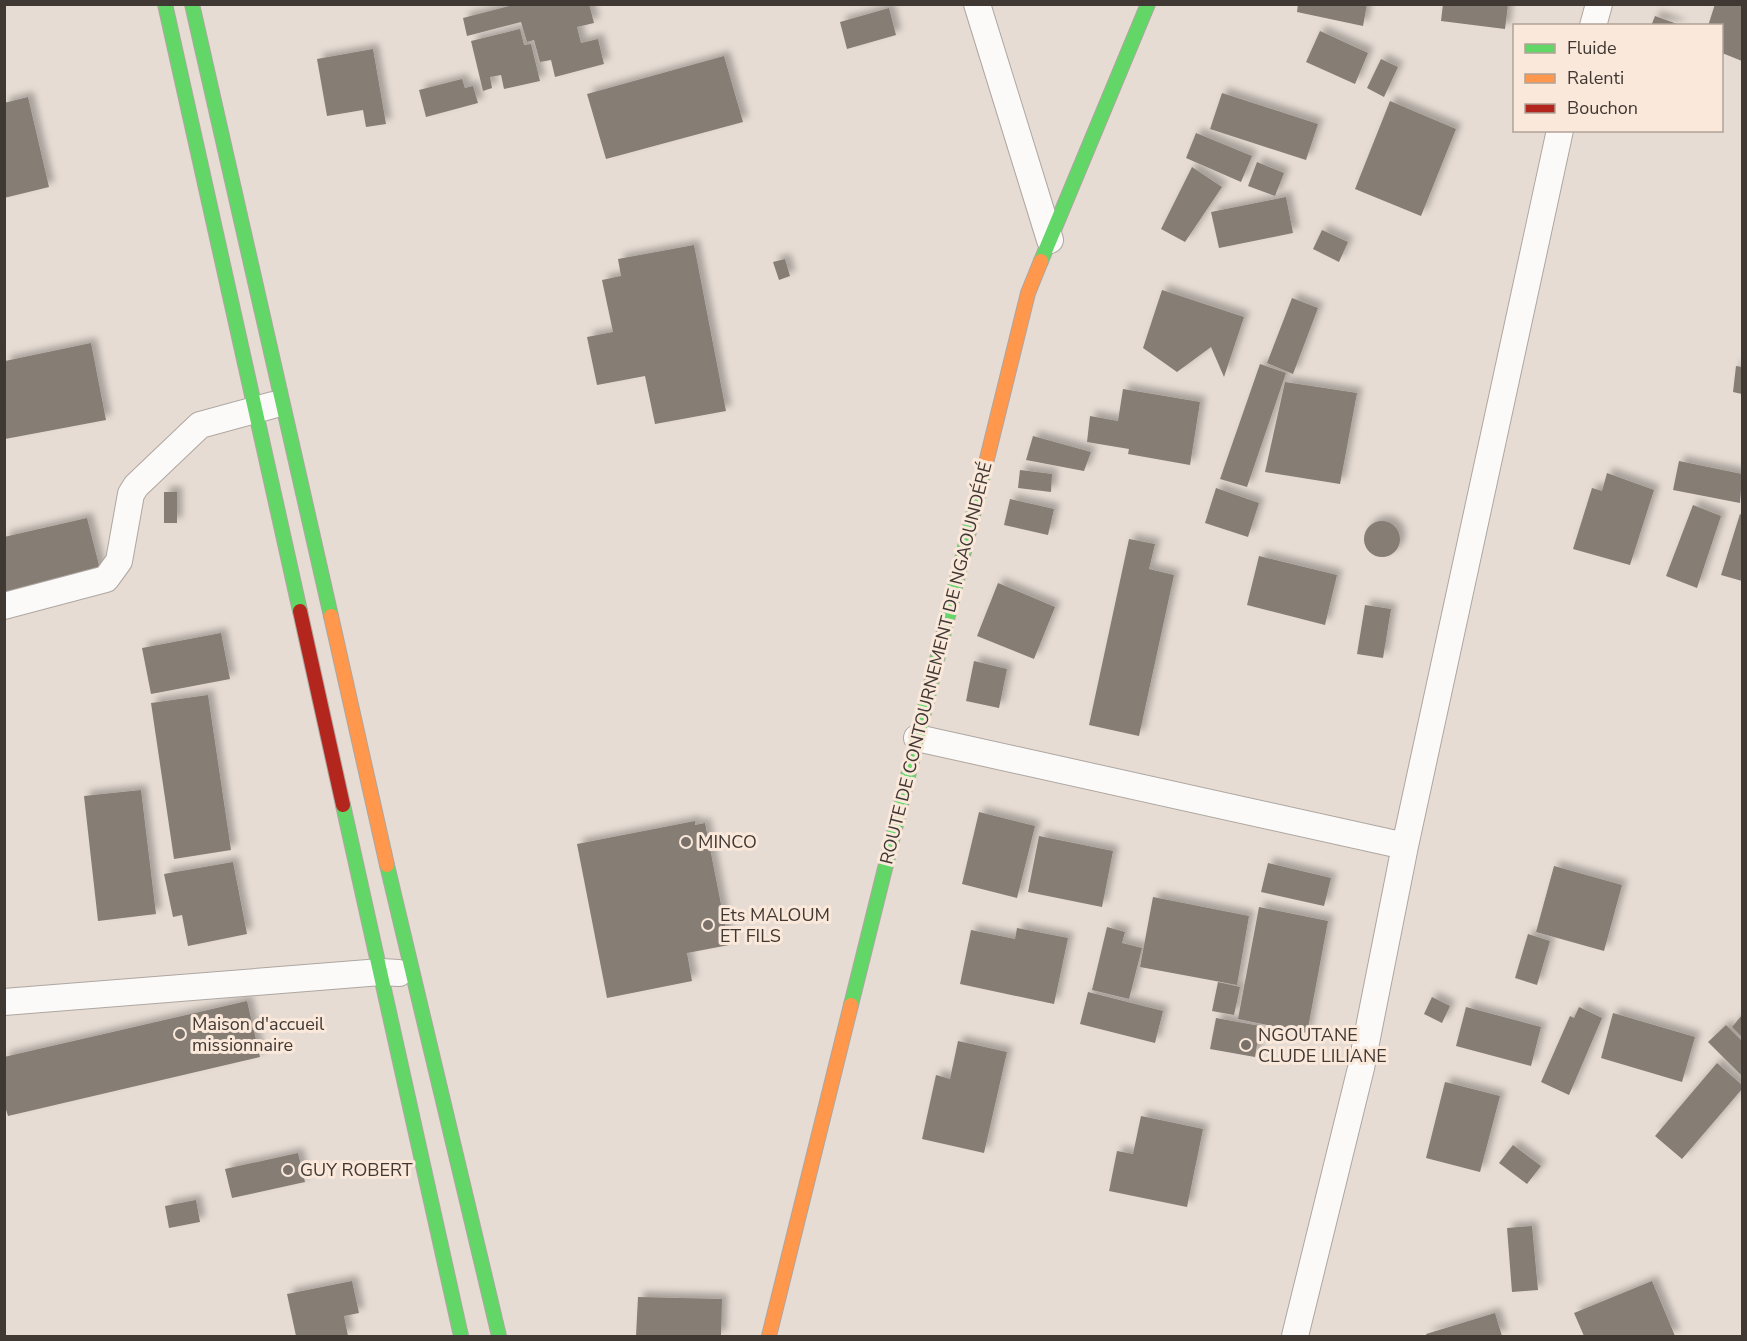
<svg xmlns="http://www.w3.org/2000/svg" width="1747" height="1341" font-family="'Nunito Sans',sans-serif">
  <defs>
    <filter id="shadow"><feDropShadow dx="5.5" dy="-5.5" stdDeviation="3" flood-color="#0004"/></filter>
  </defs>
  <rect width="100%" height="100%" fill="#e6dcd4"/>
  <path fill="#867d75" filter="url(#shadow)" d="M517,4H589L594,23L577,27L581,43L598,39L604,64L555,77L551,60L540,62L534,40L527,42L521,22L467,36L463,18Z
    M1298,4H1367L1363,26L1297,12Z
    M1443,4H1508L1505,29L1441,21Z
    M1715,4H1742V61L1722,53V26H1708Z
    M889,8L896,35L847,49L840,22Z
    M1655,16L1680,25V26H1651Z
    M520,29L524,45L531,44L540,81L504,89L501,75L490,77L492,88L483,91L471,41Z
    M1320,31L1368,53L1355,84L1306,62Z
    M373,49L386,124L366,127L363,110L327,116L317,59Z
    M724,56L743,122L606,159L587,94Z
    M1381,59L1398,67L1384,97L1367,88Z
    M462,79L465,88L473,86L478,103L426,117L419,90Z
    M1222,93L1318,124L1306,160L1210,129Z
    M28,97L49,187L4,198V103Z
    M1390,101L1456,129L1421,216L1355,189Z
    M1196,133L1252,156L1241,182L1186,158Z
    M1257,162L1284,173L1275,196L1248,186Z
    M1192,167L1222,187L1185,242L1161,229Z
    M1286,197L1293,233L1219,248L1211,212Z
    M1322,230L1348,242L1339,262L1313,249Z
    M694,245L726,411L655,424L645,376L597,385L587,337L613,332L602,280L621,276L618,259Z
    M785,259L790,276L779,280L773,262Z
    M1162,290L1244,317L1224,377L1211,347L1177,372L1143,348Z
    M1292,298L1318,308L1293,374L1267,363Z
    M91,343L106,420L5,439V361Z
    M1260,364L1286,373L1247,487L1220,479Z
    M1736,366L1742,367V394L1733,392Z
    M1285,382L1357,393L1340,484L1265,472Z
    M1123,389L1200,402L1190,465L1128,454L1129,449L1087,442L1090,416L1118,421Z
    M1033,436L1091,452L1084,471L1026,460Z
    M1679,461L1742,474L1740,503L1673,490Z
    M1020,470L1052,474L1051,492L1018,488Z
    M1607,473L1654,490L1630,565L1573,549L1592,488L1602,491Z
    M1216,488L1259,503L1248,537L1205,523Z
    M164,492H177V523H164Z
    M1010,499L1054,509L1048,535L1004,525Z
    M1693,505L1721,516L1697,588L1666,576Z
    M1740,514L1742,515V581L1721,575Z
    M87,518L101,573L4,595V537Z
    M1364 539a18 18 0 1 1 36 0a18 18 0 1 1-36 0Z
    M1129,539L1155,544L1149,569L1174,575L1139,736L1089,725Z
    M1259,556L1337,575L1325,625L1247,605Z
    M998,583L1055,607L1034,659L977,636Z
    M1365,605L1391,609L1383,658L1357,654Z
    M221,633L230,679L151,694L142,648Z
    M974,661L1007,669L999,708L966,701Z
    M208,695L231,850L174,859L151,703Z
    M141,790L156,914L98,921L84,796Z
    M979,812L1035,826L1017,898L962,884Z
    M695,821V825L705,823L729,945L687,953L692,981L607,998L577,844Z
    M1039,836L1113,851L1102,907L1028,892Z
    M233,862L247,934L188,946L182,915L173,917L164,874Z
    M1268,863L1331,878L1324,906L1261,892Z
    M1554,866L1622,885L1604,951L1536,932Z
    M1153,897L1249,916L1237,985L1140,967Z
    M1259,907L1328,921L1307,1033L1238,1019Z
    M1107,927L1125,932L1122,943L1142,948L1129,999L1092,990Z
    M1017,928L1068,938L1054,1004L960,984L971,930L1015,939Z
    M1528,934L1550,941L1537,985L1515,978Z
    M1218,982L1240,987L1234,1015L1212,1011Z
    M1088,992L1163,1011L1155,1043L1080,1024Z
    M1432,997L1450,1006L1442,1023L1424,1014Z
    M247,1001L260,1057L8,1116L4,1103V1057Z
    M1466,1007L1541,1027L1531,1066L1456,1046Z
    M1579,1007L1602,1018L1569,1095L1541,1082L1570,1016L1574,1018Z
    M1613,1013L1695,1037L1682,1082L1601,1058Z
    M1742,1015V1037L1732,1027Z
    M1216,1018L1260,1026L1255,1057L1210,1049Z
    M1726,1025L1742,1041V1076L1708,1042Z
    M958,1041L1007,1052L984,1153L922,1139L936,1075L950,1079Z
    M1717,1063L1742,1085V1089L1682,1159L1655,1136Z
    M1445,1082L1500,1096L1480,1172L1426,1158Z
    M1141,1116L1203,1129L1187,1207L1109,1191L1117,1151L1133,1154Z
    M1513,1145L1541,1166L1527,1184L1499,1163Z
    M298,1153L305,1182L232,1198L225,1169Z
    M196,1200L200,1222L169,1228L165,1206Z
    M1532,1226L1538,1290L1512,1292L1507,1228Z
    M352,1281L359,1313L344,1316L348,1336H296L287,1294Z
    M1652,1281L1675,1336H1584L1574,1313Z
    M638,1297L722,1299L721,1336H636Z
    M1495,1313L1502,1336H1427L1426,1334Z"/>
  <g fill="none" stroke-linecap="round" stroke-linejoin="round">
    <g stroke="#aea6a0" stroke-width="28">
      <path id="street" d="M977,4L1050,240
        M1593,26L1599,4
        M4,606L106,579L119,561L131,494L136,486L200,425L273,405
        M917,738L1405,846
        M4,1002L381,972L399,973
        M1295,1336L1361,1068L1405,846L1560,130"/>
    </g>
    <g stroke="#aea6a0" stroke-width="16">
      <path id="fast" d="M165,4L300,611
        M192,4L331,616
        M1041,261L1148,4
        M343,805L461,1336
        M387,865L499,1336
        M851,1005L984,471"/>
    </g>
    <g stroke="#aea6a0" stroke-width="16">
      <path id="slow" d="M984,471L1028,293L1041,261
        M331,616L387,865
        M769,1336L851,1005"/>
    </g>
    <g stroke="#aea6a0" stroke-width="16">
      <path id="jam" d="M300,611L343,805"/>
    </g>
    <use href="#street" stroke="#fbfaf9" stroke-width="26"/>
    <use href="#fast" stroke="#63d668" stroke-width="14"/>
    <use href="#slow" stroke="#ff974d" stroke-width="14"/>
    <use href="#jam" stroke="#b3261e" stroke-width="14"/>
  </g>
  <g fill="#7a716b" stroke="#fae8da" stroke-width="2">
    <circle cx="686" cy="842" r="6"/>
    <circle cx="708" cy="925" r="6"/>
    <circle cx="180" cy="1034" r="6"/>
    <circle cx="1246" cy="1045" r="6"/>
    <circle cx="288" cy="1170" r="6"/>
  </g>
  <g text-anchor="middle" stroke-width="6" stroke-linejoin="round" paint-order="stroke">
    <g font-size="18" fill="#403833" stroke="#fae8da">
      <text transform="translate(936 663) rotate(-76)" y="6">ROUTE DE CONTOURNEMENT DE NGAOUNDÉRÉ</text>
    </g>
    <g font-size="18" fill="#403833" stroke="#fae8da" text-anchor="start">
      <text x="698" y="848">MINCO</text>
      <text x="720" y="921">Ets MALOUM<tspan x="720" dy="21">ET FILS</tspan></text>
      <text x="192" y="1030">Maison d'accueil<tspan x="192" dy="21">missionnaire</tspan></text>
      <text x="1258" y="1041">NGOUTANE<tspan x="1258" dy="21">CLUDE LILIANE</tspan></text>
      <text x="300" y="1176">GUY ROBERT</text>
    </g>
  </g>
  <rect width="1747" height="1341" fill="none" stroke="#403833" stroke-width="12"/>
  <rect x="1513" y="24" width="210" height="108" fill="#fae8da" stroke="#b0a297" stroke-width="1.5"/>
  <rect x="1525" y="44" width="30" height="9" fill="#63d668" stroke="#b0a297" stroke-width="1.5"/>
  <text x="1567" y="54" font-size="18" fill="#403833">Fluide</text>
  <rect x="1525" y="74" width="30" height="9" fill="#ff974d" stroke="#b0a297" stroke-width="1.5"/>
  <text x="1567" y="84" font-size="18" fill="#403833">Ralenti</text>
  <rect x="1525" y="104" width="30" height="9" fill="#b3261e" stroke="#b0a297" stroke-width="1.5"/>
  <text x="1567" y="114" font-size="18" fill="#403833">Bouchon</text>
</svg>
